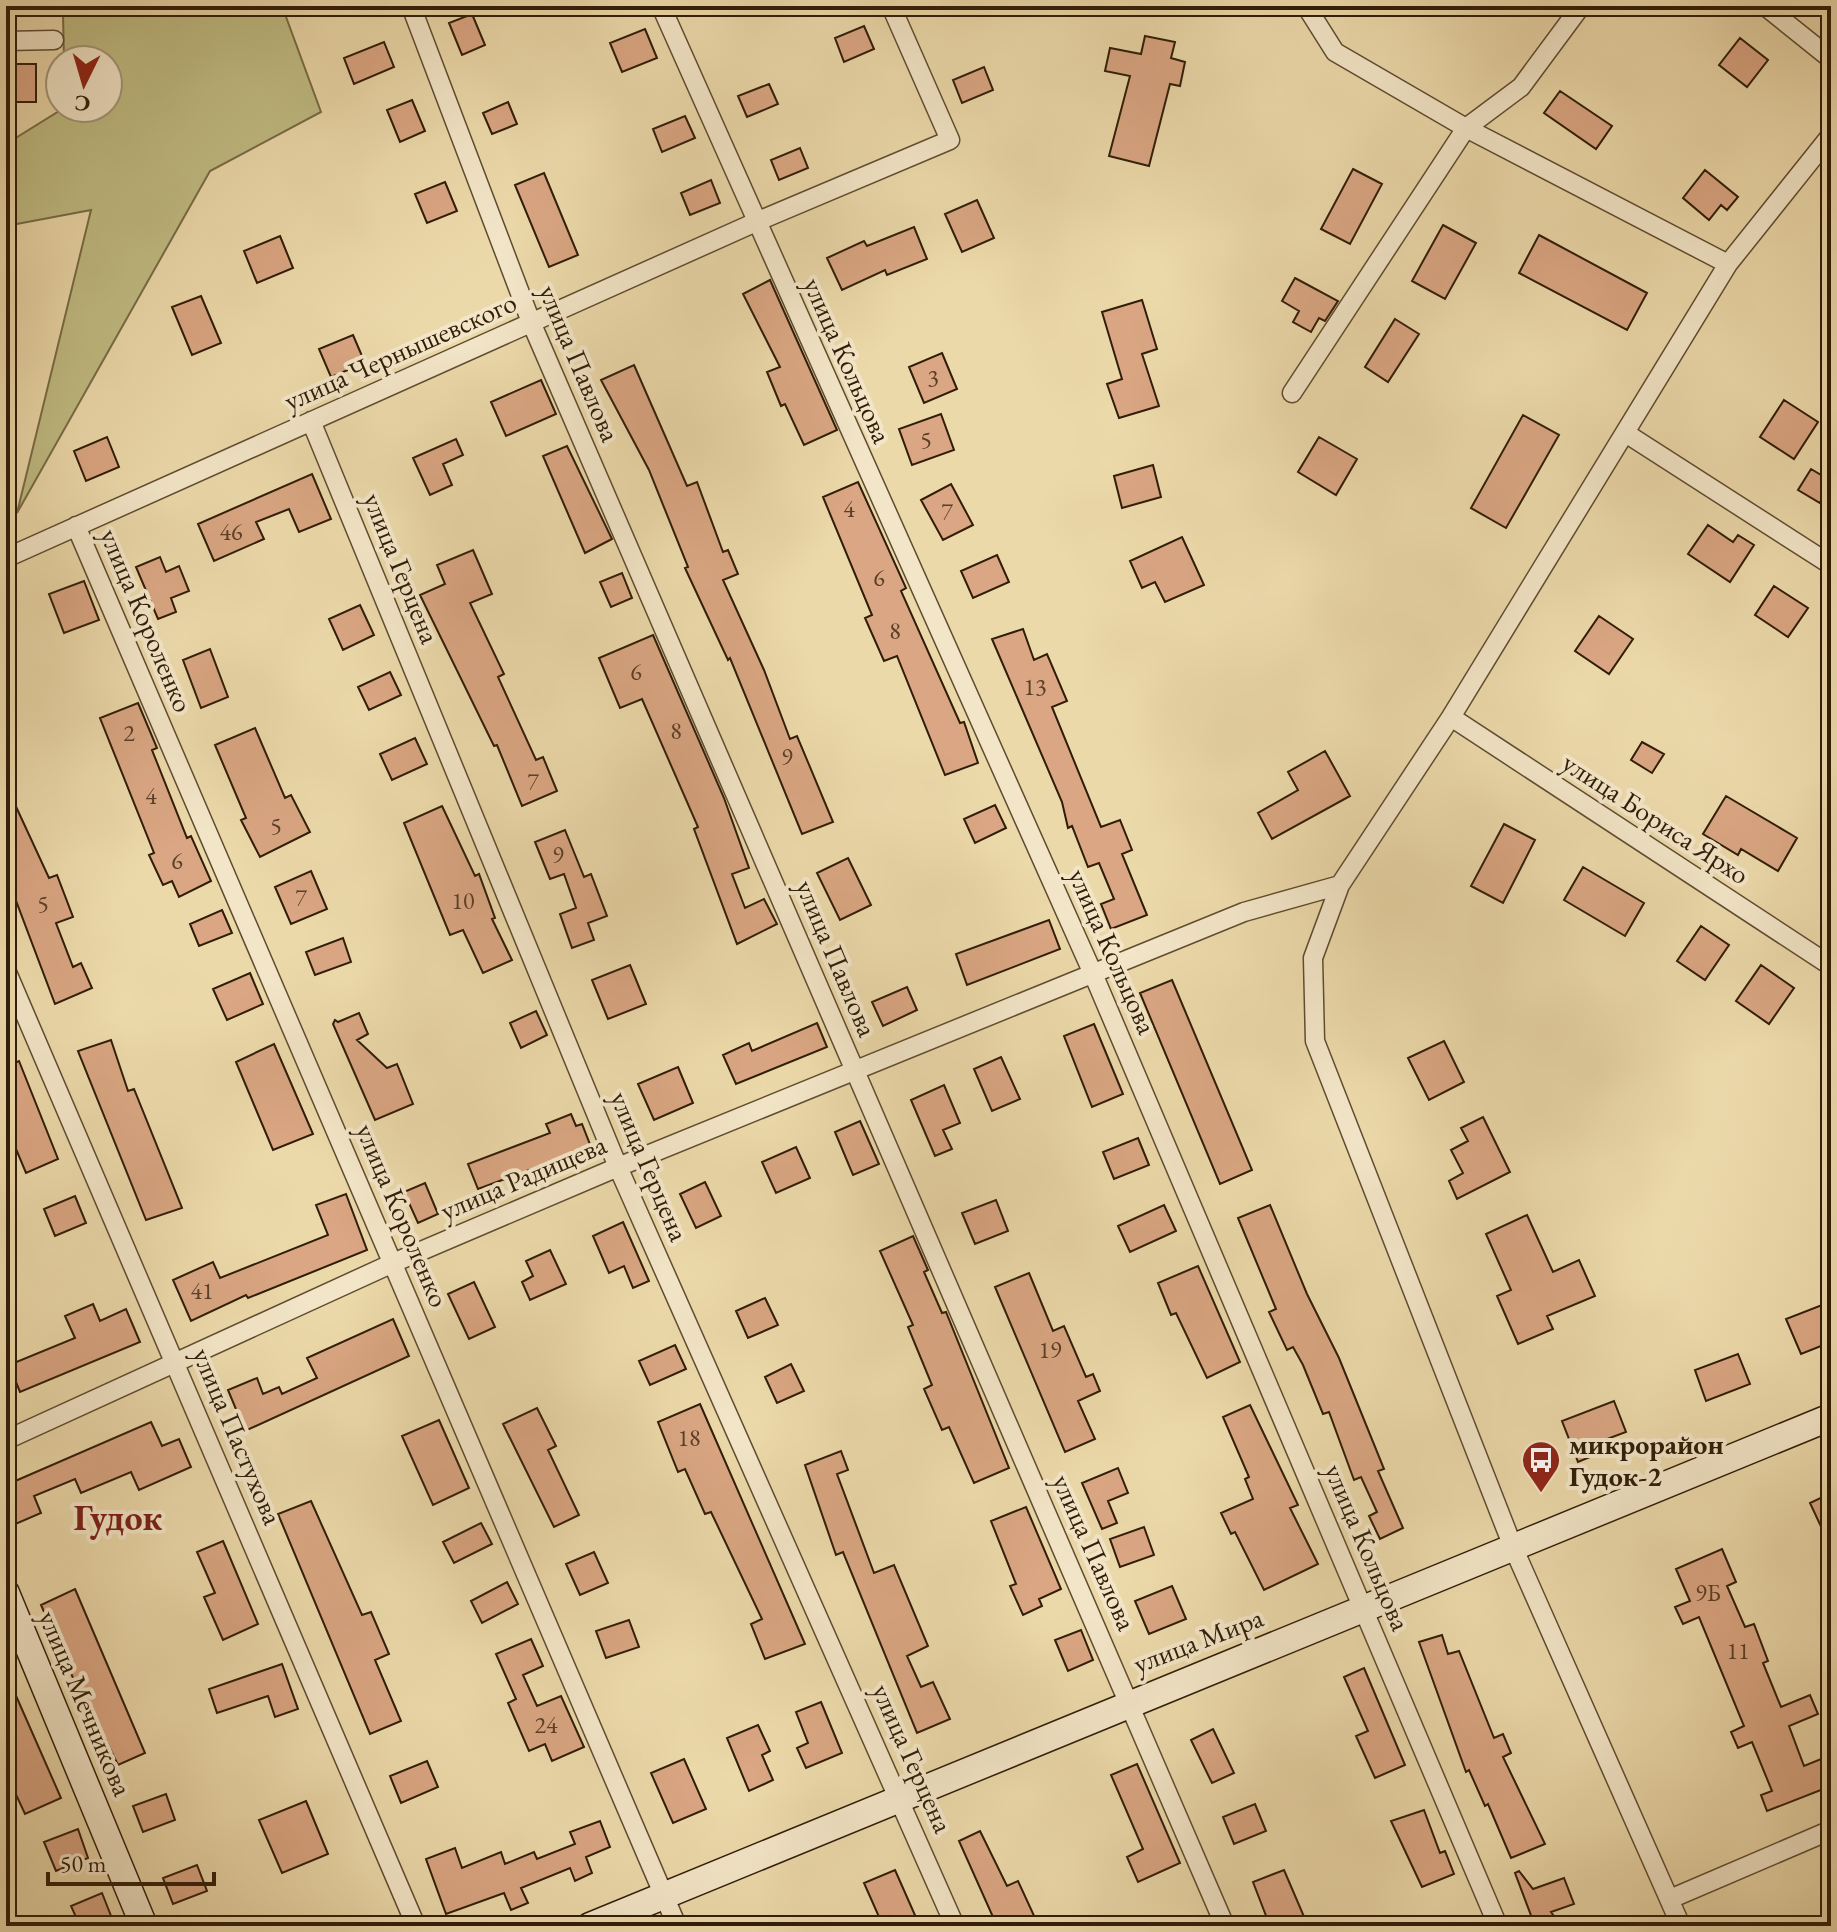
<svg xmlns="http://www.w3.org/2000/svg" width="1837" height="1932" font-family="'EB Garamond',serif">
  <rect width="100%" height="100%" fill="#ecd9aa"/>
  <filter id="stains"><feTurbulence type="fractalNoise" baseFrequency=".0025" numOctaves="4"/><feColorMatrix values="0 0 0 0 .2 0 0 0 0 .09 0 0 0 0 .02 0 0 0 .5 -.17"/></filter>
  <radialGradient id="worn" r=".72"><stop offset=".6" stop-color="#630" stop-opacity="0"/><stop offset="1" stop-color="#630" stop-opacity=".3"/></radialGradient>
  <path fill="#c0bc83" stroke="#786c46" stroke-width="2" d="M6,6H282L321,112L210,171L17,513L91,210L6,226V144L64,108H108V60H64L63,14H6Z"/>
  <path fill="#daa683" stroke="#301d08" stroke-width="2" d="M472,14L485,45L462,55L449,23Z
    M864,26L874,49L844,62L835,38Z
    M645,29L657,58L622,72L610,43Z
    M1145,36L1175,42L1171,58L1185,62L1180,86L1170,84L1149,166L1109,156L1130,76L1105,71L1110,48L1141,54Z
    M1740,38L1768,60L1747,87L1719,65Z
    M384,42L394,67L354,84L344,58Z
    M6,64H36V102H6Z
    M984,67L993,90L962,103L953,80Z
    M769,84L778,104L747,117L738,96Z
    M1560,91L1612,126L1596,149L1544,113Z
    M412,100L425,131L400,142L387,110Z
    M508,102L517,124L492,134L483,113Z
    M685,116L695,138L662,152L653,129Z
    M800,148L808,168L779,180L771,160Z
    M1353,169L1382,184L1350,244L1321,229Z
    M1705,170L1738,197L1727,210L1721,205L1709,220L1683,198Z
    M544,173L578,255L549,267L515,185Z
    M711,180L720,203L690,215L681,193Z
    M445,182L457,211L427,223L415,194Z
    M977,200L994,238L962,252L945,214Z
    M1443,225L1476,243L1445,299L1412,281Z
    M914,227L927,259L887,275L885,270L842,290L827,258L864,241L867,246Z
    M1539,235L1647,293L1627,330L1519,273Z
    M280,236L293,268L257,283L244,251Z
    M1295,278L1338,301L1325,321L1319,318L1311,332L1293,322L1299,311L1282,301Z
    M770,280L837,430L804,445L785,404L781,406L767,372L780,367L743,294Z
    M201,296L221,343L192,355L172,307Z
    M1142,300L1157,349L1142,354L1159,406L1119,418L1107,384L1122,379L1102,312Z
    M1395,319L1419,334L1388,382L1365,367Z
    M353,335L365,363L331,377L319,349Z
    M942,353L957,389L924,403L909,367Z
    M634,365L687,486L697,482L723,552L728,550L738,574L723,580L764,670L790,739L797,736L833,822L802,834L730,658L728,660L685,568L688,567L649,470L601,380Z
    M541,380L556,414L506,436L491,402Z
    M1784,400L1818,422L1794,459L1760,437Z
    M941,414L954,450L912,465L899,429Z
    M1523,415L1559,435L1506,528L1471,508Z
    M107,437L119,467L86,481L74,451Z
    M1319,437L1357,459L1336,495L1298,472Z
    M456,439L463,455L443,464L452,485L430,495L413,458Z
    M567,446L612,539L585,553L543,456Z
    M1153,465L1161,497L1122,508L1114,476Z
    M1811,469L1831,481L1820,503L1798,490Z
    M312,474L331,519L299,532L289,509L256,522L264,539L214,561L198,524Z
    M858,482L906,588L901,591L960,723L964,722L978,763L945,775L897,656L884,661L865,618L872,615L823,497Z
    M951,484L973,525L943,540L921,500Z
    M1708,525L1733,542L1738,535L1754,545L1730,582L1688,554Z
    M1182,537L1204,585L1165,602L1155,582L1142,588L1130,561Z
    M473,550L492,594L470,603L504,674L498,677L536,760L543,757L557,791L522,806L497,745L494,746L420,595L445,584L437,565Z
    M997,555L1009,582L973,598L961,571Z
    M160,557L166,572L179,566L189,591L171,598L176,612L158,619L136,567Z
    M622,573L632,598L611,607L600,582Z
    M84,581L99,620L64,633L49,594Z
    M1774,586L1808,608L1788,637L1755,615Z
    M360,605L374,635L343,650L329,619Z
    M1599,616L1633,639L1609,674L1575,651Z
    M1023,629L1034,660L1047,654L1067,701L1052,707L1101,827L1120,820L1132,850L1122,854L1147,915L1111,929L1101,904L1114,899L1099,863L1088,867L1072,826L1068,828L1062,802L992,639Z
    M653,635L724,798L749,868L732,874L745,908L764,899L777,924L737,944L694,829L698,827L642,699L620,708L599,658Z
    M210,649L228,697L201,708L183,660Z
    M390,672L401,695L369,710L358,687Z
    M138,703L157,748L152,750L187,838L191,836L211,881L179,897L172,881L163,885L149,855L154,853L100,718Z
    M255,728L285,798L291,795L310,832L260,857L241,820L246,818L215,745Z
    M415,738L427,764L392,780L380,754Z
    M1642,742L1664,754L1652,773L1631,760Z
    M1325,751L1350,796L1272,839L1258,813L1298,790L1288,772Z
    M6,785L49,878L57,875L73,917L56,923L73,967L81,963L92,988L55,1004L10,885L6,887Z
    M1726,796L1797,838L1778,871L1741,849L1738,855L1703,834Z
    M995,805L1006,828L975,843L964,819Z
    M442,806L475,876L479,874L495,918L492,919L512,960L483,973L463,930L450,935L404,823Z
    M1504,824L1535,840L1503,903L1471,886Z
    M565,830L584,877L591,874L607,916L588,923L594,940L572,948L560,914L576,908L564,874L550,879L535,842Z
    M848,858L871,905L840,920L817,873Z
    M1583,867L1644,903L1625,936L1564,900Z
    M311,871L327,909L291,924L275,887Z
    M222,910L232,933L199,946L190,924Z
    M1049,920L1060,949L967,985L956,954Z
    M1701,926L1729,945L1705,980L1677,961Z
    M343,938L351,962L315,975L306,952Z
    M630,965L646,1004L608,1019L592,980Z
    M1761,965L1794,988L1769,1024L1736,1001Z
    M250,973L263,1004L227,1020L213,989Z
    M1172,980L1252,1170L1220,1184L1140,993Z
    M907,987L917,1010L883,1026L872,1002Z
    M536,1011L547,1035L521,1048L510,1023Z
    M359,1013L368,1034L357,1040L387,1068L397,1064L413,1104L375,1120L333,1024L335,1020L338,1022Z
    M817,1023L827,1047L736,1084L723,1055L749,1043L752,1051Z
    M1094,1024L1123,1094L1092,1107L1064,1036Z
    M111,1040L128,1091L134,1089L182,1208L146,1220L78,1051Z
    M1444,1041L1464,1082L1429,1100L1408,1058Z
    M274,1044L313,1134L273,1150L236,1062Z
    M1001,1057L1020,1099L992,1111L974,1069Z
    M19,1061L58,1159L26,1173L6,1125V1067Z
    M678,1067L693,1103L654,1120L638,1084Z
    M944,1085L960,1123L943,1130L952,1149L935,1156L911,1100Z
    M571,1114L576,1126L582,1124L591,1147L478,1189L468,1164L550,1133L546,1124Z
    M1483,1117L1510,1172L1457,1199L1449,1181L1463,1173L1451,1150L1468,1141L1461,1128Z
    M860,1121L879,1164L853,1175L835,1132Z
    M1138,1138L1149,1165L1114,1179L1103,1152Z
    M796,1147L810,1178L776,1193L762,1162Z
    M705,1182L721,1216L696,1228L680,1194Z
    M425,1183L438,1214L418,1223L404,1192Z
    M346,1194L367,1250L248,1298L246,1295L191,1321L173,1280L213,1262L220,1278L328,1235L316,1205Z
    M75,1196L86,1223L55,1236L44,1209Z
    M996,1200L1008,1231L975,1244L962,1213Z
    M1164,1205L1176,1231L1130,1252L1118,1226Z
    M1270,1205L1307,1294L1339,1358L1384,1469L1378,1471L1403,1528L1380,1539L1369,1516L1377,1512L1361,1477L1354,1480L1329,1412L1323,1414L1303,1365L1293,1347L1287,1350L1269,1312L1276,1309L1238,1218Z
    M1527,1215L1553,1272L1579,1260L1595,1296L1547,1316L1553,1329L1518,1344L1497,1296L1511,1290L1486,1234Z
    M623,1222L649,1281L633,1288L624,1266L609,1273L593,1236Z
    M913,1236L928,1270L924,1272L942,1313L946,1312L1009,1468L974,1483L949,1427L942,1430L924,1389L932,1385L908,1327L913,1325L880,1251Z
    M550,1250L566,1284L530,1300L522,1282L533,1276L526,1261Z
    M1198,1266L1240,1362L1207,1378L1176,1313L1171,1315L1158,1283Z
    M1029,1273L1053,1331L1064,1326L1086,1377L1093,1374L1100,1391L1078,1401L1095,1439L1065,1452L995,1287Z
    M474,1282L495,1327L469,1339L448,1294Z
    M765,1298L778,1325L748,1338L736,1311Z
    M93,1304L100,1321L126,1309L140,1342L20,1392L9,1365L75,1338L65,1316Z
    M1822,1305L1831,1327V1342L1801,1354L1786,1319Z
    M393,1319L409,1356L245,1431L228,1390L257,1378L263,1394L279,1387L282,1394L317,1378L307,1358Z
    M675,1345L686,1369L650,1385L639,1361Z
    M1738,1354L1750,1384L1706,1401L1695,1370Z
    M791,1364L804,1391L777,1403L765,1377Z
    M1614,1401L1626,1432L1591,1445L1595,1455L1578,1462L1562,1421Z
    M700,1404L805,1644L765,1659L751,1624L762,1619L711,1512L705,1514L685,1469L678,1472L658,1422Z
    M1250,1405L1298,1505L1290,1508L1318,1564L1264,1590L1235,1532L1231,1534L1221,1513L1253,1499L1245,1479L1249,1477L1223,1417Z
    M537,1408L556,1446L548,1450L579,1515L554,1527L503,1424Z
    M439,1420L469,1488L433,1505L402,1436Z
    M151,1422L162,1446L179,1439L191,1467L139,1490L131,1472L81,1493L75,1479L34,1496L41,1513L6,1528V1485Z
    M841,1451L848,1470L837,1474L874,1573L894,1565L928,1646L907,1656L921,1687L933,1682L950,1719L917,1733L843,1552L836,1555L805,1465Z
    M1118,1468L1128,1493L1108,1501L1117,1523L1102,1529L1082,1483Z
    M1831,1493V1548L1810,1503Z
    M311,1501L362,1615L371,1612L389,1654L375,1660L401,1721L370,1734L278,1514Z
    M1026,1507L1061,1589L1039,1599L1042,1606L1023,1615L1010,1586L1016,1584L991,1521Z
    M481,1523L492,1544L454,1563L443,1542Z
    M1144,1527L1154,1555L1120,1567L1110,1539Z
    M223,1541L258,1624L223,1640L204,1597L215,1593L197,1552Z
    M1722,1549L1736,1582L1727,1586L1745,1627L1754,1624L1768,1661L1763,1663L1781,1707L1810,1695L1818,1714L1789,1726L1804,1766L1831,1755V1786L1767,1811L1761,1795L1772,1791L1752,1742L1738,1748L1731,1732L1744,1726L1699,1617L1683,1624L1675,1607L1690,1601L1676,1569Z
    M594,1552L608,1583L580,1595L566,1564Z
    M507,1582L518,1604L482,1623L471,1601Z
    M1172,1586L1186,1619L1149,1634L1135,1601Z
    M75,1589L145,1753L118,1765L80,1686L77,1687L41,1605Z
    M629,1620L639,1647L606,1658L596,1631Z
    M1081,1630L1093,1660L1068,1671L1055,1640Z
    M1442,1635L1448,1654L1459,1651L1494,1738L1503,1734L1511,1753L1503,1757L1545,1844L1511,1858L1488,1804L1485,1806L1469,1770L1466,1772L1419,1642Z
    M531,1639L543,1666L523,1675L537,1706L561,1696L584,1747L552,1761L545,1744L529,1751L508,1703L516,1699L496,1654Z
    M282,1664L298,1709L275,1717L268,1696L217,1713L209,1689Z
    M1364,1668L1405,1765L1375,1778L1356,1736L1368,1731L1344,1677Z
    M6,1673L61,1798L25,1814L6,1773Z
    M821,1702L842,1753L806,1768L797,1748L808,1743L796,1712Z
    M758,1725L770,1751L762,1755L773,1780L749,1791L727,1738Z
    M1213,1729L1234,1773L1212,1783L1191,1740Z
    M684,1759L706,1809L673,1823L651,1773Z
    M427,1761L438,1787L401,1803L390,1776Z
    M1137,1764L1180,1863L1138,1882L1127,1857L1143,1849L1111,1775Z
    M166,1794L175,1820L143,1832L133,1806Z
    M306,1801L328,1854L282,1873L259,1820Z
    M1255,1804L1266,1831L1234,1844L1223,1817Z
    M1424,1810L1440,1853L1445,1851L1454,1874L1422,1887L1391,1821Z
    M600,1821L610,1847L586,1857L592,1873L575,1881L570,1868L521,1888L528,1903L511,1910L504,1893L446,1914L426,1859L455,1848L462,1868L501,1852L505,1864L534,1852L537,1859L575,1844L570,1832Z
    M78,1829L88,1858L56,1871L44,1842Z
    M980,1831L1007,1886L1018,1881L1036,1920L1024,1926H997L959,1841Z
    M197,1865L207,1891L173,1904L163,1878Z
    M895,1870L918,1922L908,1926H883L864,1883Z
    M1284,1870L1308,1926H1270L1253,1882Z
    M1519,1871L1533,1889L1564,1878L1574,1904L1551,1912L1561,1926H1535L1515,1873Z
    M102,1893L113,1921L101,1926H80L71,1906Z"/>
  <g fill="none" stroke-linecap="round" stroke-linejoin="round">
    <g stroke="#5f4c30" stroke-width="21">
      <path id="minor" d="M411,6L531,322L1225,1926
        M661,6L1094,976L1498,1926
        M1306,6L1335,52L1466,128L1728,264
        M1765,6L1831,59
        M6,41L54,40
        M1292,393L1466,128L1521,87L1581,6
        M311,421L618,1167L955,1926
        M1627,434L1831,565
        M76,526L677,1926
        M6,558L756,222L950,140L891,6
        M1451,717L1831,966
        M6,970L416,1926
        M6,1440L393,1263L618,1167L1244,912L1340,885
        M1670,1899L1831,1830
        M1681,1926L1513,1547L1315,1041L1313,958L1340,885L1451,717L1728,264L1831,135"/>
    </g>
    <g stroke="#301d08" stroke-width="29">
      <path id="secondary" d="M6,1593L144,1926
        M590,1926L1831,1417"/>
    </g>
    <use href="#minor" stroke="#f3e6c8" stroke-width="18"/>
    <use href="#secondary" stroke="#f3e6c8" stroke-width="26"/>
  </g>
  <defs>
    <g id="bus-pin" transform="scale(2)"><path d="M0 17L-7.5 6A9.5 9.5 0 1 1 7.5 6Z" fill="#8f2418" stroke="#f3e6c8"/><path d="M-5-6H5V4H4V6H2V4H-2V6H-4V4H-5ZM-3.5-4V0h7V-4ZM-3.5 1.2v1.5H-2V1.2ZM2 1.2v1.5H3.5V1.2Z" fill="#fff"/></g>
  </defs>
  <g fill-rule="evenodd">
    <use href="#bus-pin" x="1541" y="1460"/>
  </g>
  <g text-anchor="middle" stroke-width="8" stroke-linejoin="round" paint-order="stroke">
    <g font-size="24" fill="#5a3f27">
      <text x="933" y="386">3</text>
      <text x="926" y="448">5</text>
      <text x="849" y="517">4</text>
      <text x="947" y="520">7</text>
      <text x="231" y="540">46</text>
      <text x="879" y="586">6</text>
      <text x="895" y="639">8</text>
      <text x="636" y="680">6</text>
      <text x="1035" y="695">13</text>
      <text x="676" y="739">8</text>
      <text x="129" y="741">2</text>
      <text x="787" y="765">9</text>
      <text x="533" y="790">7</text>
      <text x="151" y="804">4</text>
      <text x="276" y="834">5</text>
      <text x="558" y="863">9</text>
      <text x="177" y="869">6</text>
      <text x="301" y="906">7</text>
      <text x="463" y="909">10</text>
      <text x="43" y="912">5</text>
      <text x="202" y="1299">41</text>
      <text x="1050" y="1358">19</text>
      <text x="689" y="1446">18</text>
      <text x="1708" y="1601">9Б</text>
      <text x="1738" y="1659">11</text>
      <text x="546" y="1733">24</text>
    </g>
    <g font-size="28" fill="#301d08" stroke="#f3e6c8">
      <text transform="translate(400 351) rotate(-24)" y="10">улица Чернышевского</text>
      <text transform="translate(848 360) rotate(66)" y="10">улица Кольцова</text>
      <text transform="translate(580 363) rotate(67)" y="10">улица Павлова</text>
      <text transform="translate(402 568) rotate(68)" y="10">улица Герцена</text>
      <text transform="translate(147 620) rotate(67)" y="10">улица Короленко</text>
      <text transform="translate(1656 818) rotate(33)" y="10">улица Бориса Ярхо</text>
      <text transform="translate(1113 951) rotate(66)" y="10">улица Кольцова</text>
      <text transform="translate(837 958) rotate(67)" y="10">улица Павлова</text>
      <text transform="translate(650 1166) rotate(67)" y="10">улица Герцена</text>
      <text transform="translate(523 1177) rotate(-23)" y="10">улица Радищева</text>
      <text transform="translate(403 1215) rotate(67)" y="10">улица Короленко</text>
      <text transform="translate(238 1436) rotate(67)" y="10">улица Пастухова</text>
      <text transform="translate(1368 1547) rotate(67)" y="10">улица Кольцова</text>
      <text transform="translate(1095 1552) rotate(66)" y="10">улица Павлова</text>
      <text transform="translate(1198 1640) rotate(-21)" y="10">улица Мира</text>
      <text transform="translate(86 1703) rotate(67)" y="10">улица Мечникова</text>
      <text transform="translate(913 1758) rotate(66)" y="10">улица Герцена</text>
    </g>
    <g font-size="28" font-weight="bold" fill="#301d08" stroke="#f3e6c8" text-anchor="start">
      <text x="1569" y="1454">микрорайон<tspan x="1569" dy="32">Гудок-2</tspan></text>
    </g>
    <g font-size="36" font-weight="bold" fill="#7a1f14" stroke="#f3e6c8">
      <text x="118" y="1530">Гудок</text>
    </g>
  </g>
  <rect width="1837" height="1932" fill="none" stroke="#ecd9aa" stroke-width="32"/>
  <rect x="8" y="8" width="1821" height="1916" fill="none" stroke="#301d08" stroke-width="4"/>
  <rect x="16" y="16" width="1805" height="1900" fill="none" stroke="#301d08" stroke-width="2"/>
  <g transform="translate(84 84) rotate(185)"><circle r="38" fill="#f3e6c8" stroke="#a5967b" stroke-width="2"/>
  <path d="M0-6L14 30L0 20L-14 30Z" fill="#8f2418"/>
  <text y="-12" font-size="22" font-weight="bold" text-anchor="middle" fill="#301d08">С</text>
  </g>
  <path d="M48 1872v12h166v-12" fill="none" stroke="#301d08" stroke-width="4"/>
  <text x="60" y="1872" font-size="24" fill="#301d08" stroke="#f3e6c8" stroke-width="6" paint-order="stroke">50 m</text>
  <rect width="100%" height="100%" filter="url(#stains)"/>
  <rect width="100%" height="100%" fill="url(#worn)"/>
</svg>
